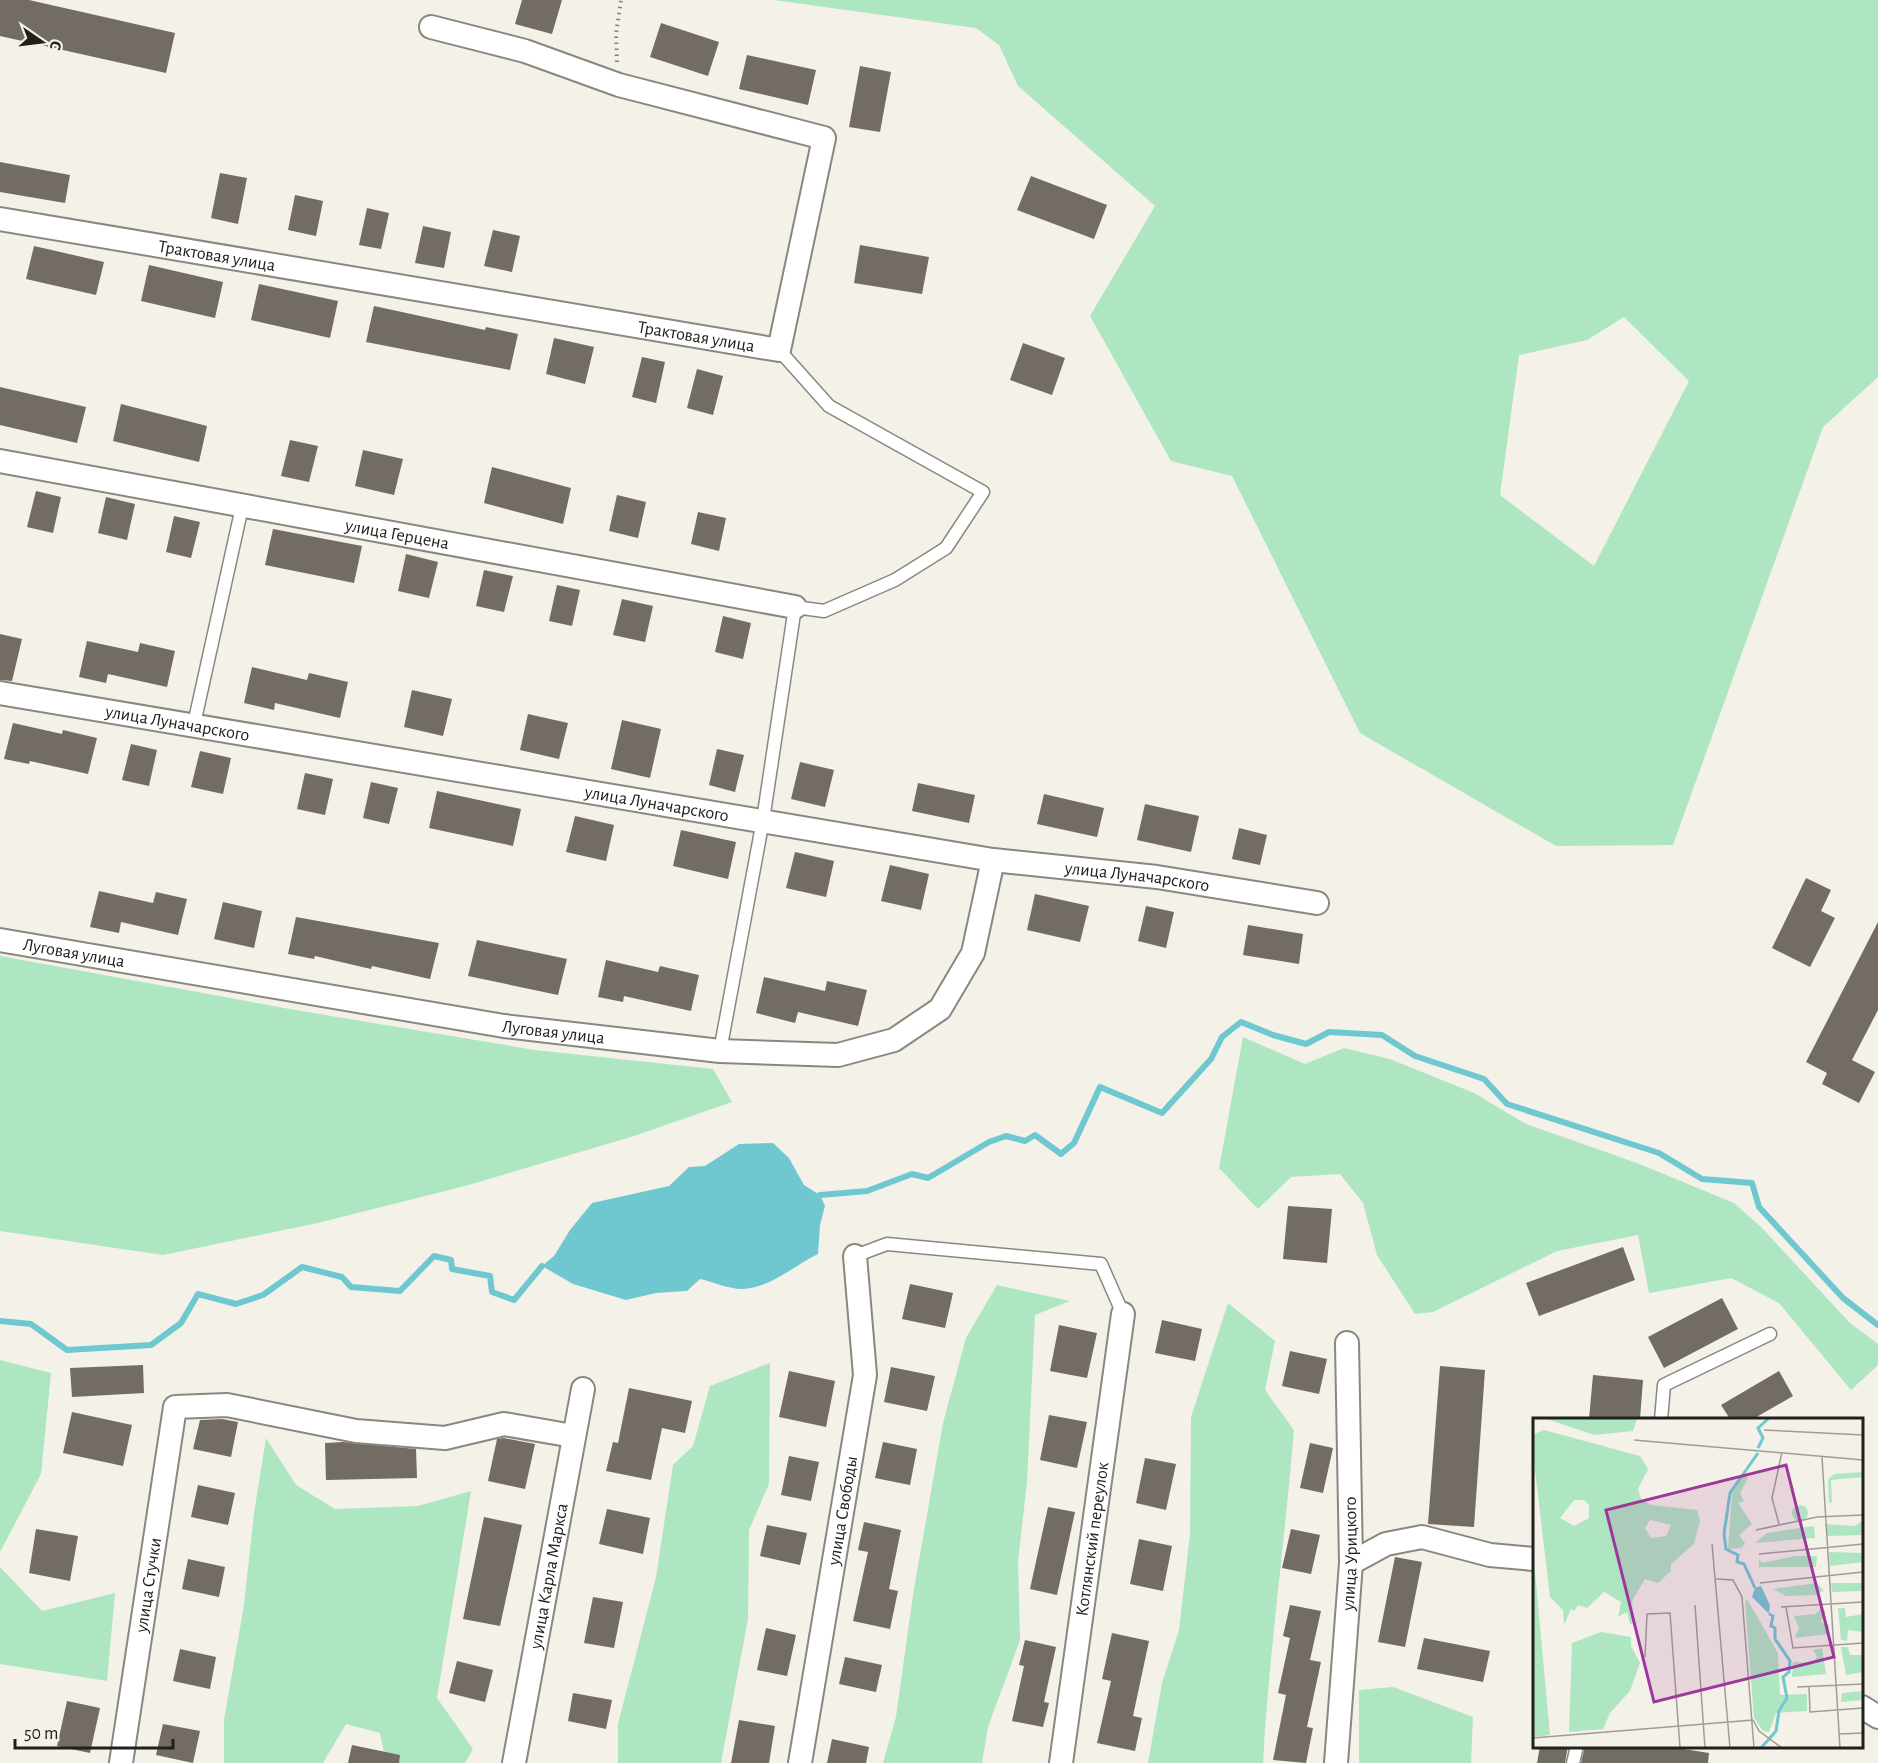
<svg xmlns="http://www.w3.org/2000/svg" width="1878" height="1763" font-family="'Alegreya Sans',sans-serif">
  <rect width="100%" height="100%" fill="#f4f1e8"/>
  <path fill="#ade6c1" fill-rule="evenodd" d="M774,0H1878V377L1823,427L1673,845L1556,846L1360,733L1232,476L1171,461L1090,316L1155,206L1018,86L999,45L976,28ZM1624,317L1689,381L1594,566L1500,495L1519,355L1587,340Z
    M0,956L295,1010L535,1050L713,1069L732,1102L631,1137L465,1186L318,1223L163,1255L0,1231Z
    M1243,1037L1305,1064L1344,1048L1390,1059L1474,1093L1526,1124L1637,1163L1734,1203L1762,1228L1850,1323L1878,1344V1365L1851,1390L1779,1303L1731,1278L1649,1293L1638,1235L1557,1251L1433,1312L1415,1314L1377,1255L1363,1203L1340,1174L1291,1177L1258,1209L1219,1168Z
    M997,1285L1070,1301L1035,1315L1027,1482L1018,1561L1020,1640L988,1727L982,1763H883L896,1717L913,1595L943,1423L966,1338Z
    M1228,1303L1275,1341L1265,1390L1294,1430C1285,1541 1269,1652 1263,1763H1148L1162,1683L1179,1630L1190,1534L1191,1417Z
    M0,1360L51,1373L41,1474L0,1552Z
    M770,1363L769,1484L749,1530L748,1619L721,1763H618V1724L656,1577L673,1465L693,1446L710,1386Z
    M266,1438L296,1485L335,1509L418,1506L471,1491L437,1698L473,1749L465,1763H386L380,1733L346,1724L323,1763H224V1720L244,1605L254,1513Z
    M0,1567L42,1611L115,1593L107,1681L0,1664Z
    M1393,1687L1473,1717L1471,1763H1359V1690Z"/>
  <path fill="#6fc8d0" d="M773,1143L789,1158L804,1185L820,1195L825,1206L820,1225L818,1254C793,1266 771,1288 742,1289C729,1289 713,1282 700,1279L687,1291L656,1293L626,1300L573,1284L542,1266L554,1256L570,1230L592,1203L669,1186L689,1167L705,1166L739,1144Z"/>
  <g fill="none" stroke-linecap="round" stroke-linejoin="round">
    <path stroke="#6fc8d0" stroke-width="6" d="M820,1195L867,1191L912,1174L928,1178L989,1142L1006,1136L1025,1141L1035,1135L1061,1154L1074,1143L1100,1087L1162,1113L1211,1059L1222,1037L1241,1022L1273,1035L1306,1044L1329,1032L1382,1035L1415,1056L1484,1079L1507,1104L1659,1153L1702,1179L1752,1183L1759,1207L1843,1298L1878,1325
      M0,1321L31,1324L67,1350L151,1345L181,1323L198,1294L236,1304L263,1295L302,1267L342,1277L351,1287L400,1291L434,1256L451,1260L452,1269L490,1276L492,1292L514,1300L542,1266"/>
  </g>
  <path fill="#726c64" d="M0,0H29L175,33L166,73L0,36Z
    M522,0H562L552,34L515,24Z
    M661,23L719,42L708,76L650,57Z
    M747,55L816,70L808,105L739,89Z
    M860,66L891,72L880,132L849,127Z
    M0,162L70,175L65,203L0,192Z
    M220,173L247,178L238,224L211,218Z
    M1031,176L1107,205L1094,239L1017,210Z
    M295,195L323,201L316,236L288,230Z
    M367,208L389,213L381,249L359,245Z
    M423,226L451,232L444,268L415,263Z
    M493,230L520,236L512,272L484,266Z
    M860,245L929,257L922,294L854,283Z
    M34,246L104,262L96,295L26,279Z
    M149,265L223,282L215,318L141,301Z
    M259,284L338,301L330,338L251,320Z
    M374,306L485,330L486,327L518,334L510,370L366,342Z
    M554,338L594,347L585,384L546,374Z
    M1023,343L1065,358L1052,395L1010,380Z
    M642,357L665,362L656,403L632,397Z
    M697,369L723,376L713,415L687,408Z
    M0,387L86,407L77,443L0,425Z
    M121,404L207,426L199,462L113,441Z
    M290,440L318,446L309,482L281,476Z
    M363,450L403,459L394,495L355,486Z
    M492,467L571,488L563,524L484,503Z
    M36,491L61,497L53,533L27,527Z
    M617,495L646,502L638,538L609,531Z
    M106,497L135,504L127,540L98,533Z
    M698,512L726,518L719,551L691,544Z
    M174,516L200,522L191,558L166,552Z
    M273,529L362,546L354,583L265,565Z
    M406,554L438,562L429,598L398,591Z
    M484,570L513,576L504,612L476,606Z
    M557,585L580,590L572,626L549,621Z
    M622,599L653,606L645,642L613,635Z
    M723,616L751,623L743,659L715,652Z
    M0,634L22,639L12,681L0,680Z
    M87,641L138,652L140,643L175,651L167,687L108,674L106,683L79,677Z
    M252,667L307,680L309,673L348,682L340,718L275,703L274,710L244,703Z
    M412,690L452,699L443,736L404,727Z
    M528,714L568,723L559,759L520,750Z
    M622,720L661,729L650,778L611,769Z
    M13,723L62,734L63,730L97,738L88,774L30,761L29,764L4,759Z
    M131,744L157,750L149,786L122,780Z
    M717,749L744,755L735,792L709,785Z
    M200,751L231,758L223,794L191,787Z
    M800,762L834,770L825,807L791,799Z
    M305,773L333,779L325,815L297,809Z
    M371,782L398,788L389,824L363,818Z
    M918,783L975,795L969,823L912,811Z
    M437,791L521,809L513,846L429,828Z
    M1044,794L1104,808L1097,837L1037,824Z
    M1145,804L1199,816L1191,852L1137,840Z
    M575,816L614,825L606,861L566,852Z
    M1239,828L1267,835L1260,865L1232,859Z
    M681,830L736,842L728,879L673,866Z
    M795,852L834,861L826,897L786,888Z
    M890,865L929,874L921,910L881,901Z
    M1806,878L1831,890L1821,911L1835,918L1810,967L1772,948Z
    M99,891L153,903L156,892L187,899L178,935L121,922L119,933L90,927Z
    M1035,894L1089,906L1080,942L1027,930Z
    M223,902L262,911L254,948L214,939Z
    M1146,906L1174,912L1166,948L1138,941Z
    M296,917L439,943L430,979L372,966L371,969L315,956L314,959L288,954Z
    M1878,922V1010L1852,1060L1875,1072L1859,1103L1822,1084L1827,1073L1806,1062Z
    M1248,925L1303,934L1299,964L1243,955Z
    M477,940L567,959L558,995L468,976Z
    M606,960L658,972L660,966L699,975L691,1011L624,996L623,1002L598,997Z
    M764,977L825,991L827,981L867,990L858,1026L798,1012L795,1023L756,1013Z
    M1288,1206L1332,1209L1327,1263L1283,1259Z
    M1623,1247L1635,1280L1539,1316L1526,1283Z
    M910,1284L953,1293L945,1328L902,1319Z
    M1722,1298L1738,1329L1664,1368L1648,1337Z
    M1162,1320L1202,1329L1195,1361L1155,1353Z
    M1059,1325L1097,1333L1087,1378L1050,1371Z
    M1290,1351L1327,1359L1319,1394L1282,1386Z
    M143,1365L144,1393L72,1397L70,1368Z
    M1440,1366L1485,1370L1474,1527L1428,1524Z
    M891,1367L935,1376L927,1411L884,1402Z
    M789,1371L835,1381L826,1427L779,1417Z
    M1779,1371L1793,1396L1753,1419H1730L1721,1405Z
    M1593,1375L1643,1380L1640,1419H1589Z
    M629,1388L692,1401L685,1433L662,1428L651,1480L606,1471L613,1442L618,1443Z
    M72,1412L132,1425L123,1466L63,1453Z
    M1049,1415L1087,1422L1077,1468L1040,1460Z
    M222,1419L238,1422L231,1457L193,1449L200,1420Z
    M504,1438L535,1444L525,1489L488,1481L497,1439Z
    M343,1442L416,1449L417,1478L326,1480L325,1443Z
    M883,1442L917,1449L910,1485L875,1478Z
    M1310,1443L1333,1448L1323,1493L1300,1488Z
    M789,1456L819,1462L811,1501L781,1495Z
    M1145,1458L1176,1464L1166,1510L1136,1503Z
    M198,1485L235,1493L228,1525L191,1517Z
    M1048,1507L1075,1512L1057,1595L1030,1589Z
    M607,1509L650,1518L643,1554L599,1544Z
    M484,1517L522,1525L500,1626L463,1619Z
    M864,1522L901,1530L889,1589L898,1591L890,1629L853,1621L868,1552L858,1550Z
    M767,1525L807,1533L800,1565L760,1556Z
    M36,1529L78,1536L70,1581L29,1573Z
    M1291,1529L1320,1535L1311,1574L1282,1568Z
    M1139,1539L1172,1546L1163,1591L1130,1584Z
    M1395,1557L1422,1562L1405,1647L1378,1642Z
    M188,1559L225,1567L219,1597L182,1589Z
    M593,1597L623,1602L614,1648L584,1643Z
    M1290,1605L1321,1611L1310,1660L1321,1662L1307,1727L1313,1728L1306,1763L1273,1760L1286,1695L1278,1693L1290,1638L1283,1636Z
    M766,1628L796,1635L787,1676L757,1670Z
    M1112,1633L1149,1641L1133,1716L1142,1718L1135,1751L1097,1743L1111,1681L1102,1679Z
    M1424,1638L1490,1651L1483,1682L1417,1669Z
    M1025,1640L1056,1647L1044,1702L1049,1703L1043,1727L1012,1721L1024,1666L1019,1665Z
    M180,1649L216,1657L210,1689L173,1681Z
    M845,1657L882,1665L876,1692L839,1684Z
    M457,1661L493,1670L485,1702L449,1693Z
    M573,1693L612,1700L606,1729L568,1721Z
    M67,1701L100,1708L90,1753L57,1746Z
    M739,1720L775,1726L769,1763H731Z
    M163,1724L200,1731L193,1763L156,1755Z
    M832,1739L869,1747L866,1763H827Z
    M352,1745L400,1755L399,1763H348Z
    M1540,1746H1568L1565,1763H1537Z
    M1585,1746H1665L1709,1753L1708,1763H1581Z"/>
  <g fill="none" stroke-linecap="round" stroke-linejoin="round">
    <g stroke="#8a877f" stroke-width="15">
      <path id="lane" d="M194,724L242,507
        M720,1051L763,820L795,607L824,611L895,580L946,548L983,492L829,406L779,350
        M855,1256L887,1244L1101,1264L1123,1314
        M1661,1420L1664,1385L1770,1334
        M1573,1763L1577,1746"/>
    </g>
    <g stroke="#8a877f" stroke-width="26">
      <g id="street">
        <path id="s1" d="M0,219L779,350L824,138L619,85L525,51L431,27"/>
        <path id="s2" d="M0,461L795,607"/>
        <path id="s3" d="M0,693L993,860L1157,877L1317,903"/>
        <path id="s4" d="M0,940L504,1026L720,1051L838,1055L894,1040L940,1009L973,953L993,860"/>
        <path d="M1351,1563L1386,1544L1422,1537L1490,1555L1534,1559"/>
        <path d="M1862,1707L1878,1717"/>
        <path id="s5" d="M121,1763L175,1407L227,1405L356,1431L445,1438L504,1424L573,1436"/>
        <path id="s6" d="M514,1763L583,1389"/>
        <path id="s7" d="M800,1763L865,1375L855,1256"/>
        <path id="s8" d="M1061,1763L1123,1314"/>
        <path id="s9" d="M1336,1763L1351,1563L1347,1343"/>
      </g>
    </g>
    <path stroke="#83817b" stroke-width="4" stroke-dasharray="1.5 4.5" stroke-linecap="butt" d="M617,62L616,34L621,0"/>
    <use href="#lane" stroke="#fff" stroke-width="12"/>
    <use href="#street" stroke="#fff" stroke-width="22"/>
  </g>
  <g text-anchor="middle" stroke-width="4.5" stroke-linejoin="round" paint-order="stroke">
    <g font-size="18" fill="#21201c" stroke="#f4f1e8">
      <text dy="6" stroke="none"><textPath href="#s1" startOffset="220">Трактовая улица</textPath></text>
      <text dy="6" stroke="none"><textPath href="#s1" startOffset="706">Трактовая улица</textPath></text>
      <text dy="6" stroke="none"><textPath href="#s2" startOffset="404">улица Герцена</textPath></text>
      <text dy="6" stroke="none"><textPath href="#s3" startOffset="180">улица Луначарского</textPath></text>
      <text dy="6" stroke="none"><textPath href="#s3" startOffset="666">улица Луначарского</textPath></text>
      <text dy="6" stroke="none"><textPath href="#s3" startOffset="1152">улица Луначарского</textPath></text>
      <text dy="6" stroke="none"><textPath href="#s4" startOffset="75">Луговая улица</textPath></text>
      <text dy="6" stroke="none"><textPath href="#s4" startOffset="561">Луговая улица</textPath></text>
      <text dy="6" stroke="none"><textPath href="#s7" startOffset="256">улица Свободы</textPath></text>
      <text dy="6" stroke="none"><textPath href="#s8" startOffset="226">Котлянский переулок</textPath></text>
      <text dy="6" stroke="none"><textPath href="#s9" startOffset="210">улица Урицкого</textPath></text>
      <text dy="6" stroke="none"><textPath href="#s6" startOffset="190">улица Карла Маркса</textPath></text>
      <text dy="6" stroke="none"><textPath href="#s5" startOffset="180">улица Стучки</textPath></text>
    </g>
  </g>
  <g transform="translate(1533 1418)">
    <rect width="330" height="330" fill="#f4f1e8"/>
    <path d="M11,0H104L100,13L61,17ZM11,12L107,38L115,51L105,71L108,81L118,87L164,92L167,103L161,126L138,146V153L125,165L112,161L99,183L101,205L97,206L94,194L85,199L88,184L71,174L54,190L45,187L41,193L38,191L31,207L30,192L17,179L0,35L1,16ZM41,82H51L56,87V100L41,108L27,100ZM117,102L138,107L133,118L118,120L112,110ZM330,54V59L298,62L299,84L296,85L295,62L301,56ZM211,56L215,60L207,75L211,83L205,85L219,106L206,117L212,125L209,130L195,131L199,76ZM259 95a8 8 0 1 1 16 0a8 8 0 1 1-16 0ZM329,103L330,117L294,118L292,106L322,108ZM281,108L282,120L222,125L234,115ZM0,132L17,317L0,319ZM296,134L330,135V144L297,148ZM262,138H284L283,149H226V141L229,145ZM284,165L291,173L281,177L253,178L240,171ZM298,165H330V173L299,174ZM214,181L245,235L247,277L274,276V293L243,295L236,314L230,313L221,300L212,184ZM305,190H312L313,199L330,196V214L315,212L314,223L308,222ZM287,191L293,193L288,204L296,207L295,216L261,220L266,211L261,198L283,196ZM68,214L98,219V228L107,245L97,273L77,295L70,311L36,314L39,225ZM308,229H315L317,237H330V254L313,257ZM289,230L293,256L259,259L260,244L280,245L284,239L280,232ZM330,273V282L308,284L309,275Z" fill="#ade6c1" fill-rule="evenodd"/>
    <path d="M228,168L237,187L236,196L219,179L222,170Z" fill="#6fc8d0"/>
    <path fill="none" stroke="#6fc8d0" stroke-width="3" d="M225,30L230,20L225,10L236,0M222,170L211,146L204,144L205,137L193,131L191,116L197,75L225,35M228,330L243,313L246,293L254,280L250,259L256,254L257,243L242,221V210L238,208L240,198L236,196"/>
    <path fill="none" stroke="#a09d96" stroke-width="1.5" d="M231,12L330,17M101,22L330,42M289,39L307,330M246,106L239,80L249,34M223,112L284,99L330,97M179,126L197,330M226,136L330,126M183,161L200,162L209,179L221,330M227,165L330,154M162,187L172,330M248,189L330,184M253,189L260,230L330,225M112,239L114,196L137,195L147,330M264,269L330,266M276,269L277,294L330,290M220,302L226,313L249,330M306,316L330,315M0,320L220,302"/>
    <path fill="#9e379b" fill-opacity="0.15" stroke="#9e379b" stroke-width="3" d="M253,47L301,239L121,284L73,92Z"/>
    <rect width="330" height="330" fill="none" stroke="#21201c" stroke-width="3"/>
  </g>
  <g transform="translate(42 42) rotate(104)" stroke="#f4f1e8" stroke-width="4.5" paint-order="stroke">
  <path d="M0-4.5L10 22L0 15L-10 22Z" fill="#21201c"/>
  <text y="-9" font-size="16" font-weight="bold" text-anchor="middle" fill="#21201c">С</text>
  </g>
  <path d="M15 1739v9h158v-9" fill="none" stroke="#21201c" stroke-width="3"/>
  <text x="24" y="1739" font-size="18" fill="#21201c" stroke="#f4f1e8" stroke-width="4.5" paint-order="stroke">50 m</text>
</svg>
